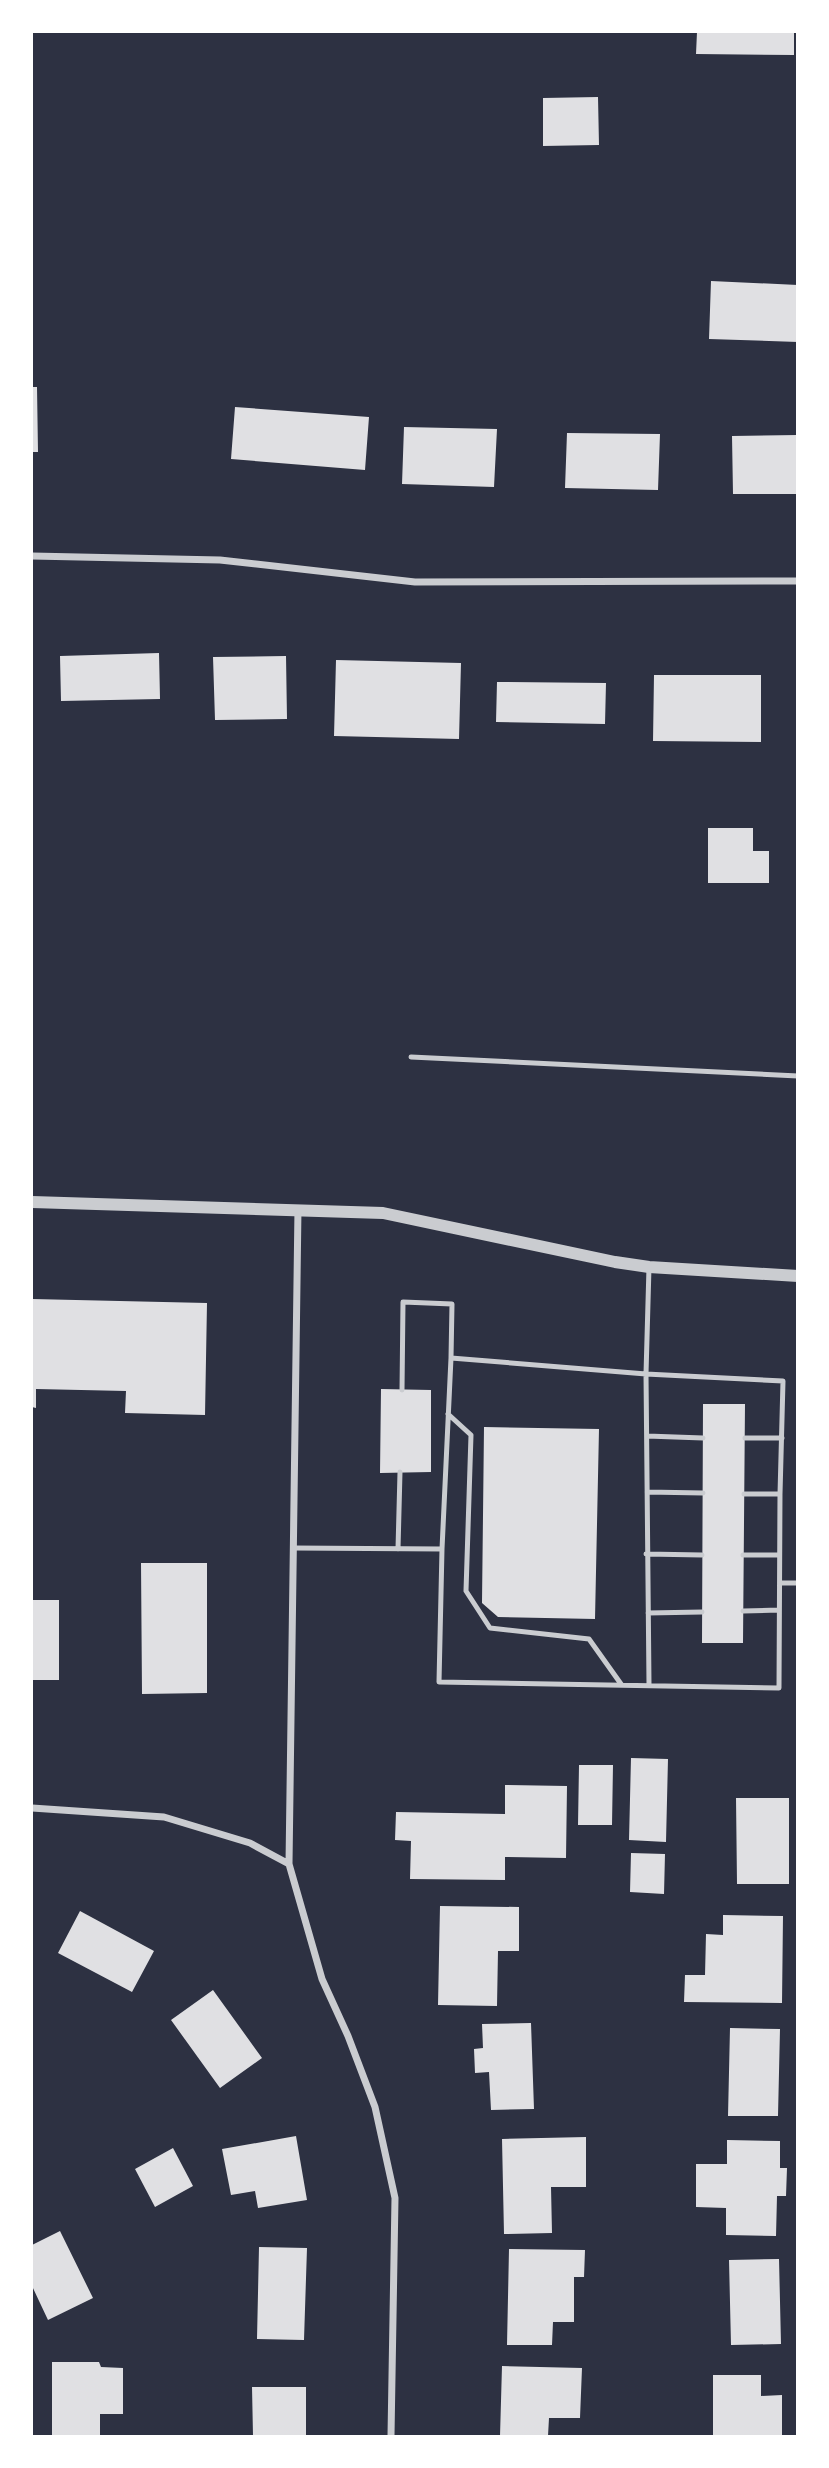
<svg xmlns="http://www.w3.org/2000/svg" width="829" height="2468" font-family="'Golos Text',sans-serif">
  <rect width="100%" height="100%" fill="#2d3142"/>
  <path fill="#e0e0e3" d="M697,32H794V55L696,54Z
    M598,97L599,145L543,146V98Z
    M711,281L798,285V342L709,339Z
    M32,387H37L38,452H32Z
    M235,407L369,417L365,470L231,459Z
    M404,427L497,429L494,487L402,484Z
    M567,433L660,434L658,490L565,488Z
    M798,435V494H733L732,436Z
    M159,653L160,699L61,701L60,656Z
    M286,656L287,719L215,720L213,657Z
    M336,660L461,663L459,739L334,736Z
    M654,675H761V742L653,741Z
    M497,682L606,683L605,724L496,722Z
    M708,828H753V851H769V883H708Z
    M32,1299L207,1303L205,1415L125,1413L126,1391L36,1389V1408L32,1407Z
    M381,1389L431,1390V1472L380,1473Z
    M703,1404H745L743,1643H702Z
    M484,1427L599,1429L595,1619L498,1617L482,1603Z
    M141,1563H207V1693L142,1694Z
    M32,1600H59V1680H32Z
    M631,1758L668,1759L666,1842L629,1840Z
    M579,1765H613L612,1825H578Z
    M505,1785L567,1786L566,1858L505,1857V1880L410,1879L411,1841L395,1840L396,1812L505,1814Z
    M736,1798H789V1884H737Z
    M631,1853L665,1854L664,1894L630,1892Z
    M440,1906L519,1907V1951H498L497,2006L438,2005Z
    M80,1911L154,1951L132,1992L58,1953Z
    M723,1915L783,1916L782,2003L684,2002L685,1975H705L706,1934L723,1935Z
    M213,1990L262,2058L220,2088L171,2020Z
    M531,2023L534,2109L491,2110L489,2072L475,2073L474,2049L483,2048L482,2024Z
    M730,2028L780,2029L778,2116H728Z
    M296,2136L307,2200L258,2208L255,2191L231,2195L222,2149Z
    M586,2137V2187H551L552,2233L504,2234L502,2139Z
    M727,2140L780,2141V2168H787L786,2196H777L776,2236L726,2235V2208L696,2207V2164H727Z
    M173,2148L193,2186L155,2207L135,2169Z
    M60,2231L93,2298L48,2320L32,2286V2245Z
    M259,2247L307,2248L304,2340L257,2339Z
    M509,2249L585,2250L584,2277H574V2322H553L552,2345H507Z
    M779,2259L781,2344L731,2345L729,2260Z
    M52,2362H99L101,2367L123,2368V2414H100V2436H52Z
    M502,2366L582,2368L580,2418H549L548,2436H500Z
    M713,2375H761V2396L782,2395V2436H713Z
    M252,2387H306V2436H253Z"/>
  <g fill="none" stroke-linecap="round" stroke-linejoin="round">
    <path stroke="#caccd0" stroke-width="5" d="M411,1057L798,1076
      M402,1390L403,1302L452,1304L451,1358
      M448,1414L471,1435L466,1591L490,1628L589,1639L621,1684
      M647,1436L703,1438
      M745,1438H782
      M647,1492L703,1493
      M744,1494H780
      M293,1548L442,1549L439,1682L779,1688L780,1494L783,1381L646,1374L451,1358L442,1549
      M398,1549L400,1472
      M646,1554L702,1555
      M743,1555H779
      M780,1583H798
      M743,1611L779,1610
      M648,1613L702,1612
      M649,1684L646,1374L649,1267"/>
    <path stroke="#caccd0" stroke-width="7" d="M32,556L220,560L415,582L798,581
      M298,1209L289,1864L322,1979L348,2036L375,2107L395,2198L391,2436
      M32,1808L164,1817L250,1843L289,1864"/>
    <path stroke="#caccd0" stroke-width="12" d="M32,1202L383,1213L615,1262L649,1267L798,1276"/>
  </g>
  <rect width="829" height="2468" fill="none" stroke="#ffffff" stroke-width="66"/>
</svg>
